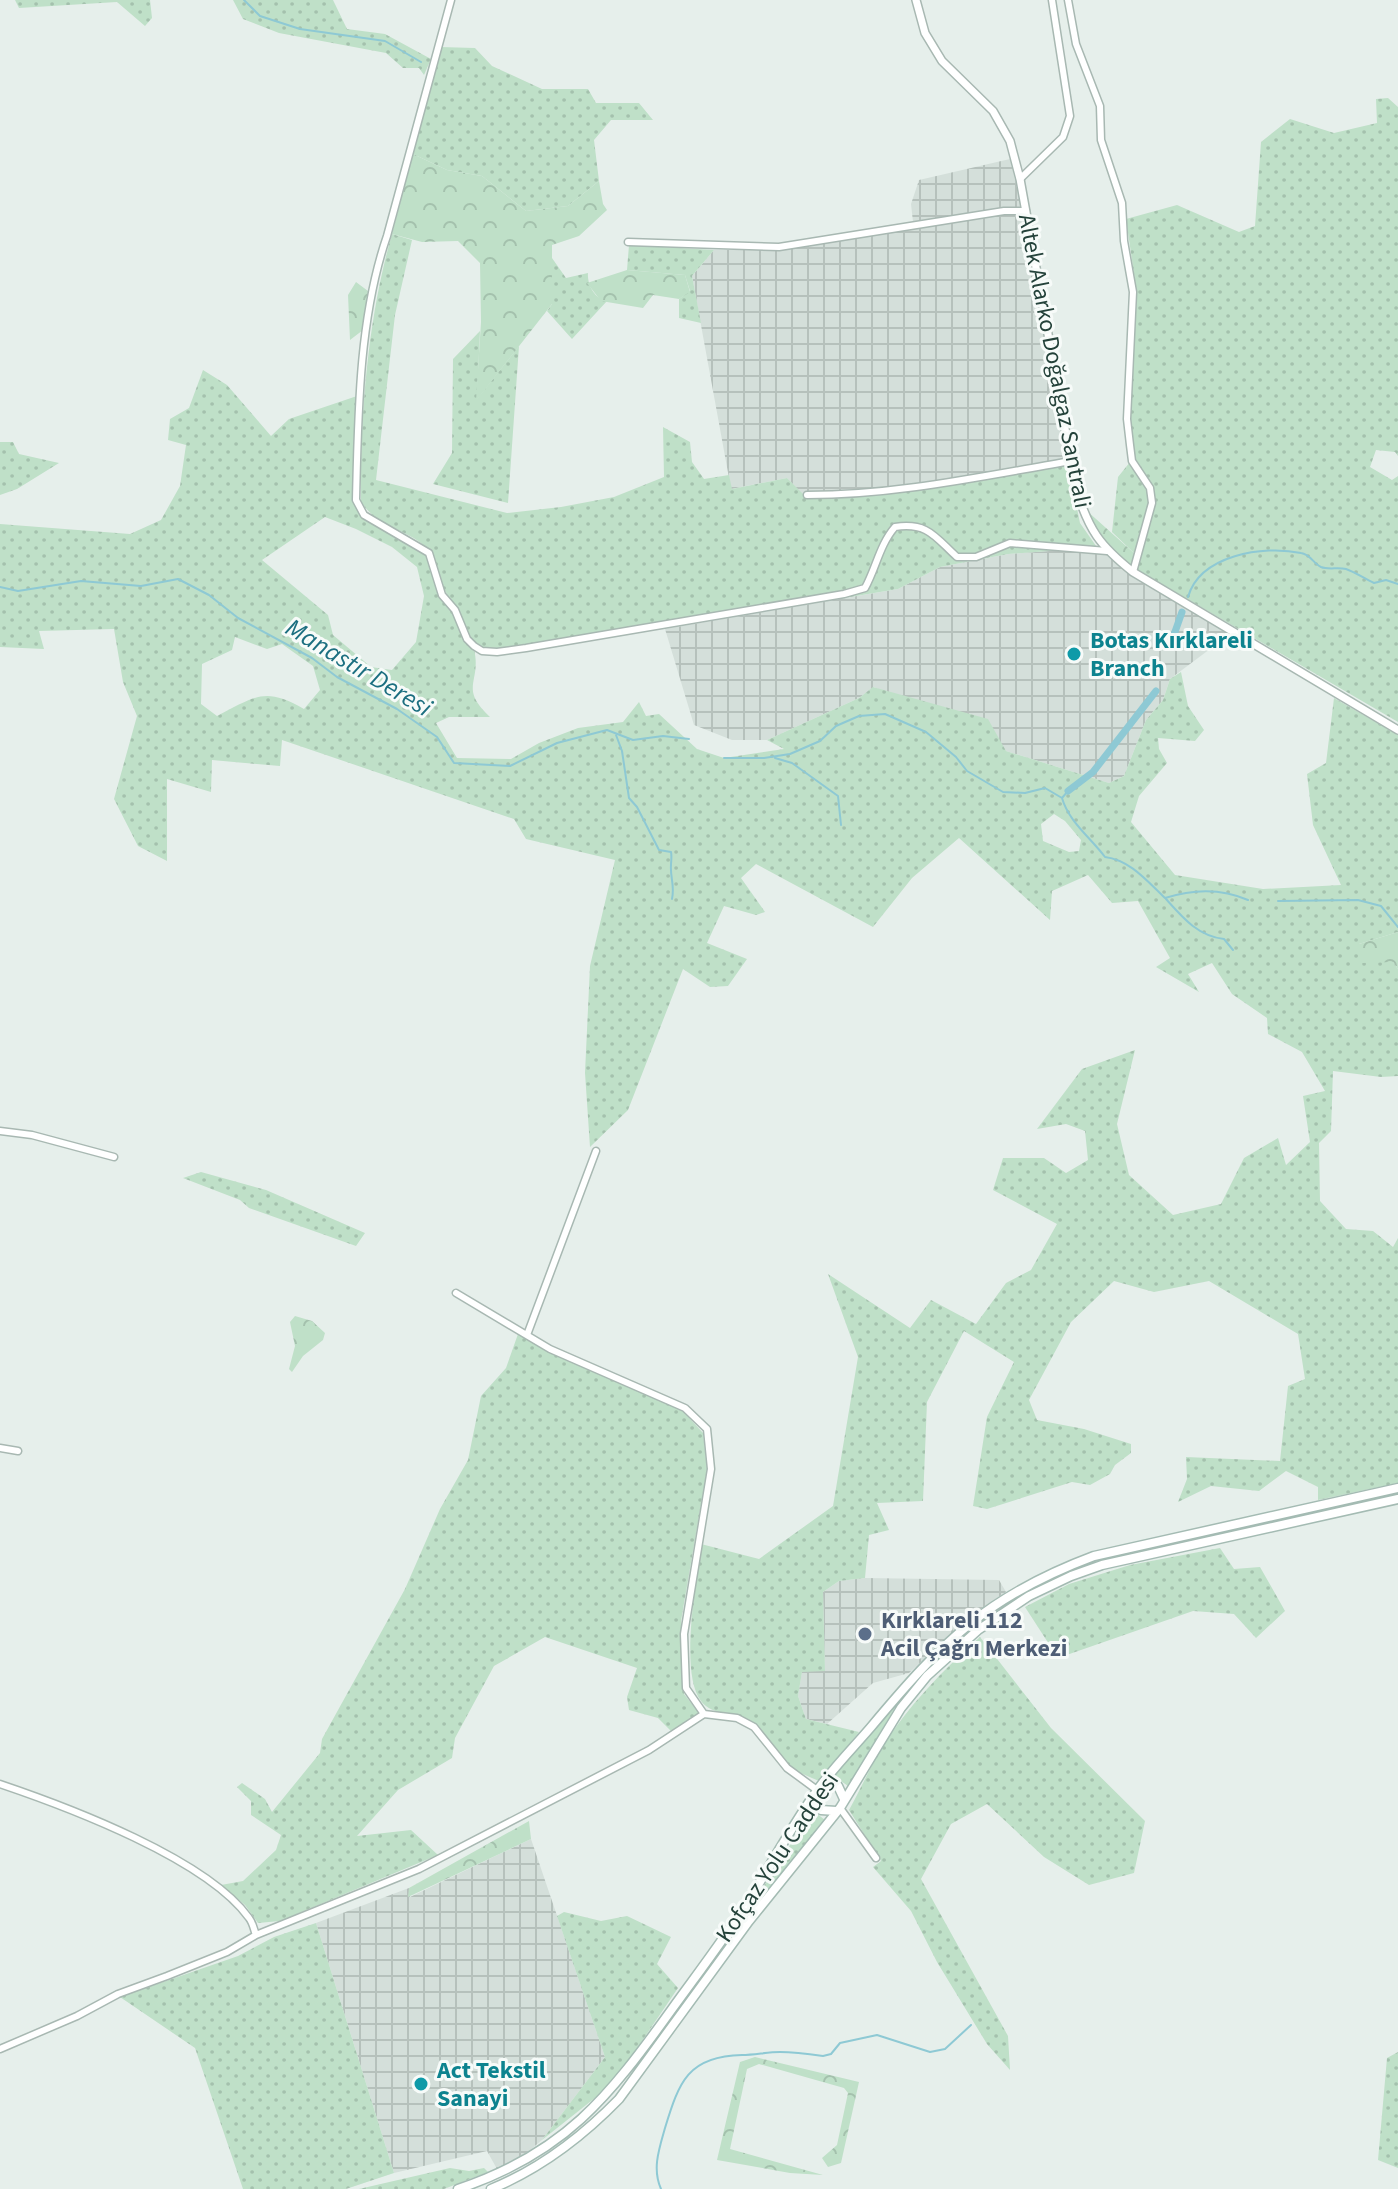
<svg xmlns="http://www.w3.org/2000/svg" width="1398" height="2189" font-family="'Source Sans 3',sans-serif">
  <defs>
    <pattern id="industrial-grid" width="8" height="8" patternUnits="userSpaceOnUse" patternTransform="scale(2)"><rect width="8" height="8" fill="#d4dfda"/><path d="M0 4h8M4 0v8" fill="none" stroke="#b6c1bc"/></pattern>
    <pattern id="grass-dots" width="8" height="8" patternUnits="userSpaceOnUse" patternTransform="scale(2)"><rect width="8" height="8" fill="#bfe0c8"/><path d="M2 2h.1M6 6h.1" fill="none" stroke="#a4c1ad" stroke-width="1.8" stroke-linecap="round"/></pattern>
    <pattern id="forest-crowns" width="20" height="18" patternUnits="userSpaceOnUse" patternTransform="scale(2)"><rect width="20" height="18" fill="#bfe0c8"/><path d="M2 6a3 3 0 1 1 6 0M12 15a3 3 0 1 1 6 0" fill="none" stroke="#a4c1ad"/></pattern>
  </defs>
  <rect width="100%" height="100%" fill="#e6efeb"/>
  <path fill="url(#industrial-grid)" d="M1010,159L1022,209H1004L913,222L911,204L919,180Z
    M1004,213L1022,215L1068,464L941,487L841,498H806L787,478L731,489L692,276L714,250H780Z
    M1075,549L1106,554L1137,577L1230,634L1170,679L1163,700L1146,720L1124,776L1109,783L1006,751L874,687L859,698L767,740H732L694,725L665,629L898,589L940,567L1008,554Z
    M865,1578L999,1580L1006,1592L969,1617L909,1673L873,1683L827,1724L806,1719L798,1696L802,1671H825L823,1592L839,1581Z
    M531,1839L605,2057L542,2140L529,2151L497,2169L487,2151L394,2173L316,1923L409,1888L410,1897Z"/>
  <path fill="url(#grass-dots)" fill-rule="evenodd" d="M15,0H150L152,18L145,26L117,2L19,8Z
    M233,0H333L347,29L385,34L431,59L424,75L419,68H403L386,53L279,33L243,19Z
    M440,47L475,48L492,66L542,89H588L596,103H639L653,120H611L594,140L599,181L568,206L526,211L482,176L447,170L413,154Z
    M1388,98L1398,107V456L1395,452L1376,450L1370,467L1392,480L1398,476V722L1136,569L1154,504L1135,459L1132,442L1130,420L1137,294L1126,219L1177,205L1239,232L1255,226L1261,142L1290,119L1334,133L1377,123L1376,99Z
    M392,234L412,240L395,315L376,480L507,513L561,507L614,497L664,477L663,427L690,442L692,462L704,479L729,475L732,489L787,478L807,498L887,494L1068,464L1080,523L1101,553L1075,549L1008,554L940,567L898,589L761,612L758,605L528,645C511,647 481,656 469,638C465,632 465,622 461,615C455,604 446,596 442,584C439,574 436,557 429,550C409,529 374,526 361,501C360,414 368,317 392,234Z
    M629,245L714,250L692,276L701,323L679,318V299L690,291L685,275L627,270Z
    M552,258L566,278L588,273C587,284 594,299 607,301L572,339L547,311L552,304Z
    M480,331L477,399L519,346L508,503L433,484L452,453L453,359Z
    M203,370L227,385L271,436L289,419L357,396L353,501C364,533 408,531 427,554C430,558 431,567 433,572C441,591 452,609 462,627C465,634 472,642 474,649C482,683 458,687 490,717H449L436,723L457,758L511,759L539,743L578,728L623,722L639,702L646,716L659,714L697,749L724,758L784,749L767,740L859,698L873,687L988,719L1006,751L1109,783L1124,776L1146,720L1163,700L1170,679L1181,672L1188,706L1204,730L1195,741L1158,738L1159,749L1167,763L1139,796L1131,822L1175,875L1263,889L1341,885L1313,825L1307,774L1326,763L1334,698L1398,735V932L1359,944L1393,962L1398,969V1076L1381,1077L1333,1071L1331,1131L1319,1143L1320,1201L1346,1229L1373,1231L1393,1247L1398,1238V1483L1318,1500V1487L1286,1471L1259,1491L1211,1486L1178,1502L1187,1479L1186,1457L1280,1461L1288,1386L1305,1379L1298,1334L1209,1281L1154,1292L1114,1281L1071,1322L1029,1400L1037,1420L1084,1429L1131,1444V1453L1115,1465L1110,1474L1090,1485L1072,1482L987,1509L973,1506L987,1417L1014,1362L964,1331L927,1402L923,1501L877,1503L889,1530L869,1535L865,1578L839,1581L823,1592L825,1671L802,1672L798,1696L806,1719L859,1732L819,1781C810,1777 799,1773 791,1768C777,1757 770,1737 756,1725C741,1712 712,1717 701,1701C679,1673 697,1579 701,1544L759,1559L833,1506L858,1357L828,1274L910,1328L931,1300L976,1324L1006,1283L1031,1270L1057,1224L993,1190L1003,1158H1044L1066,1173L1088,1160L1085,1131L1066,1124L1037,1129L1082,1069L1135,1050L1117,1124L1129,1175L1173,1215L1221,1204L1244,1158L1278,1138L1286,1165L1310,1142L1303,1096L1325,1091L1302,1052L1268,1034L1267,1018L1232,994L1212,963L1188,974L1199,992L1156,967L1170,958L1138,901L1112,903L1088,875L1052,891L1050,920L959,838L912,878L873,927L756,864L741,878L765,912L756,915L724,906L707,943L747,959L728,986L710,987L683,969L628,1110L590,1147L585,1073L590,966L615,860L526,839L514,819L282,740L280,766L212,760L211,792L167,779V861L138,846L114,799L137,716L123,682L114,629L39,631L44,649L0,647V524L130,534L161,520L180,486L186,445L168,440L170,419L189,408ZM325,517L356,529L392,547L417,567L424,596L416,642L392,670L371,667L333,635L328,615L262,560ZM235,637L267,649L282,644L313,666L320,690L304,709C264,686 255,697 217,716L201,704L202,664L232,650ZM1054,814L1065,821L1081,840L1079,851L1069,852L1043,841L1041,824Z
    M0,442H13L19,454L59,463L17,489L0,495Z
    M1130,462C1134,471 1143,481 1146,490C1153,508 1140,536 1135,554L1112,532L1118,477Z
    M201,1172L266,1190L365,1233L356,1246L249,1208L240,1200L183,1178Z
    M518,1334L575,1364L682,1410L703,1433L707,1469L681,1621L684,1694L699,1713L672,1732L658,1718L629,1710L627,1697L637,1668L545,1637L494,1666L455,1738L452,1758L398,1790L357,1836L411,1830L438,1855L280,1921L258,1923L245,1905L221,1885L243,1881L276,1850L281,1835L251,1815V1801L237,1787L242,1783L265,1799L272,1812L320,1753L322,1739L405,1589L440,1509L468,1460L481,1396L506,1368Z
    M1220,1548L1234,1569L1260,1567L1285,1611L1256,1638L1234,1614L1193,1611L1058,1658L1025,1607L1069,1584L1130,1565Z
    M980,1637L1051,1728L1145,1821L1134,1873L1089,1885L1044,1857L987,1804L951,1824L921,1879L1008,2036L1010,2070L987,2044L937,1962L911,1911L873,1867L881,1861L849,1810C860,1790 870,1768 881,1749C907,1707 943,1670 980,1637Z
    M902,1696L848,1786L834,1776Z
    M812,1810L825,1820L741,1923Z
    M564,1912L601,1921L627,1916L671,1937L657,1964L678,1988L627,2063L605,2090L542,2140L605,2057L557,1916Z
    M316,1923L394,2173L346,2189H243L195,2048L120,1997L238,1956L274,1937Z
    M1398,2052V2168L1378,2160L1387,2058Z
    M450,2168L469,2171L484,2168L488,2172L444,2189H359Z"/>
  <path fill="url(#forest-crowns)" d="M413,154L447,170L482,176L526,211L568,206L599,181L603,204L607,210L579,236L552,245V304L476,401L481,322L480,263L458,241L422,242L392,234Z
    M627,270L685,275L690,292L679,299L653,295L643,308L601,301L587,283Z
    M356,282L368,291L363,330L350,340L348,295Z
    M1086,510L1135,554L1131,567L1108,548Z
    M1398,932V969L1393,962L1361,963L1359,944Z
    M295,1316L312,1321L325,1333L323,1340L303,1356L292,1372L289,1369L295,1346L290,1322Z
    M529,1821L531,1839L408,1897L409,1888Z
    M755,2057L859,2082L841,2163L828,2167L822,2158L837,2145L848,2093L844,2088L759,2064L747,2069L730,2149L823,2175L790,2173L717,2160L740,2062Z"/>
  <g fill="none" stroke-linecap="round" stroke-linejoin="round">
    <path stroke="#8ec9d4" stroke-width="2" d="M244,0L260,16L300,29L385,41L421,62
      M0,587L18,591L81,581L141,586L178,579L209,595L238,618L312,658L337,677L397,709L437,737L454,763L510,766L557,743L607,730L633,740L663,736L689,739
      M1188,597C1200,555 1263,545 1301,553C1310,554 1313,563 1321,567C1328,570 1338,567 1346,569C1355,572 1365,579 1374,583L1386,580L1398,584
      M616,735L622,751L629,798L637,807L659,850L671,852C672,857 671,861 671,865C670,878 675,885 672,899
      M724,758H764L790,754L820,741L836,726L859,716L885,714L926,732L956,757L967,771L1003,792L1025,793L1045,788L1062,798C1069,822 1090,837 1105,857C1130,860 1147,881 1165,898C1193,889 1221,888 1248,900
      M775,758L792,763L838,796L841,825
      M1062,798L1068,791
      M1166,899C1183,918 1198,936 1224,939L1233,950
      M1278,901L1358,900L1381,906L1398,927
      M661,2189C652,2169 659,2149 665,2128C679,2082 688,2056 742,2055C755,2055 767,2052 780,2052C794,2052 809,2054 823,2056L831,2054L840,2043L877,2035L930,2052L945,2049L971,2025"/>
    <path stroke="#8ec9d4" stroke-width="7" d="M1170,646L1182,612
      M1068,791L1093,772L1156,691"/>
    <g stroke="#a8b8b2" stroke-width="9">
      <path id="minor" d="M451,0L387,236C359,317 358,414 356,500L364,515L429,553L442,595L455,610L467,639L474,646L482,651L497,652L526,648L844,594L865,588C876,568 880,544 895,527C928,522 935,537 957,557H976L1010,543L1107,551
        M1068,0L1076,44L1100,106L1101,140L1122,203L1124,241L1133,292L1127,419L1130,445L1132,461L1150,488L1152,503L1133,572
        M1020,179L1063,137L1070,116L1052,0
        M628,242L779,247L1004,211H1026
        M807,495C896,495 983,476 1071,461
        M0,1131L32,1135L114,1157
        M456,1293L550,1349L685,1408L707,1429L711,1469L684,1634L686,1688L704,1714L737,1718L754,1727L787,1768L817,1790
        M527,1335L596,1151
        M0,1448L18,1451
        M0,1784C68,1807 207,1859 249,1918C253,1923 254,1930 256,1935
        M840,1808L876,1858
        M0,2049L77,2016L118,1994L167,1976L227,1952L256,1935L419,1869L649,1750L704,1714"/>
    </g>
    <g stroke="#a8b8b2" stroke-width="10">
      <path id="tertiary" d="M916,0L925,33L942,61L993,111L1010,141L1020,179L1076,489C1089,530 1099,545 1133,572L1398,730"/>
    </g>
    <g stroke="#a4bbb3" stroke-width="11">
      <path id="secondary" d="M822,1785L829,1783L838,1786L844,1799
        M815,1794L816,1803L821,1810L836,1811
        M458,2189C565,2153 608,2098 672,2009C698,1973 725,1938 749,1900C771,1864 792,1826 816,1792C832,1769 853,1748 871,1727C943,1641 987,1596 1094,1556L1398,1488
        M491,2189C540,2169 582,2137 619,2099L749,1921L840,1808L901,1708L927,1676L978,1630L1029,1596L1071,1576L1102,1565L1398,1499"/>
    </g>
    <use href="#minor" stroke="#fff" stroke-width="6"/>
    <use href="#tertiary" stroke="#fff" stroke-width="7"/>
    <use href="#secondary" stroke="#fff" stroke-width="8"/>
  </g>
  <g fill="#0f9aa8" stroke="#f7fbf9" stroke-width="3">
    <circle cx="1074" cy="654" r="8"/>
    <circle cx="421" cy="2084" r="8"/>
  </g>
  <circle fill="#5c6f8a" stroke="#f7fbf9" stroke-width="3" cx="865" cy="1634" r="8"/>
  <g text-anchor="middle" stroke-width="6" stroke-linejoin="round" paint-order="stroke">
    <g font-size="24" fill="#24423a" stroke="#f7fbf9">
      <text transform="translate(1055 361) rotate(79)" y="8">Altek Alarko Doğalgaz Santrali</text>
      <text transform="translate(777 1857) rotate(-56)" y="8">Kofçaz Yolu Caddesi</text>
    </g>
    <g font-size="24" font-weight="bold" fill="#0d838f" stroke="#f7fbf9" text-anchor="start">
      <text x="1090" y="648">Botas Kırklareli<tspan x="1090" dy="28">Branch</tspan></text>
      <text x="437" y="2078">Act Tekstil<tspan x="437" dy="28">Sanayi</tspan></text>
    </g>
    <g font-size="24" font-weight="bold" fill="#4e5e75" stroke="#f7fbf9" text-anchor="start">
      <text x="881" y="1628">Kırklareli 112<tspan x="881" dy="28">Acil Çağrı Merkezi</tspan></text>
    </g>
    <g font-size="26" font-style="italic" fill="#1c6f80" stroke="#f7fbf9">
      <text transform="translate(359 667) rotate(31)" y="9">Manastır Deresi</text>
    </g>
  </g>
</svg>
